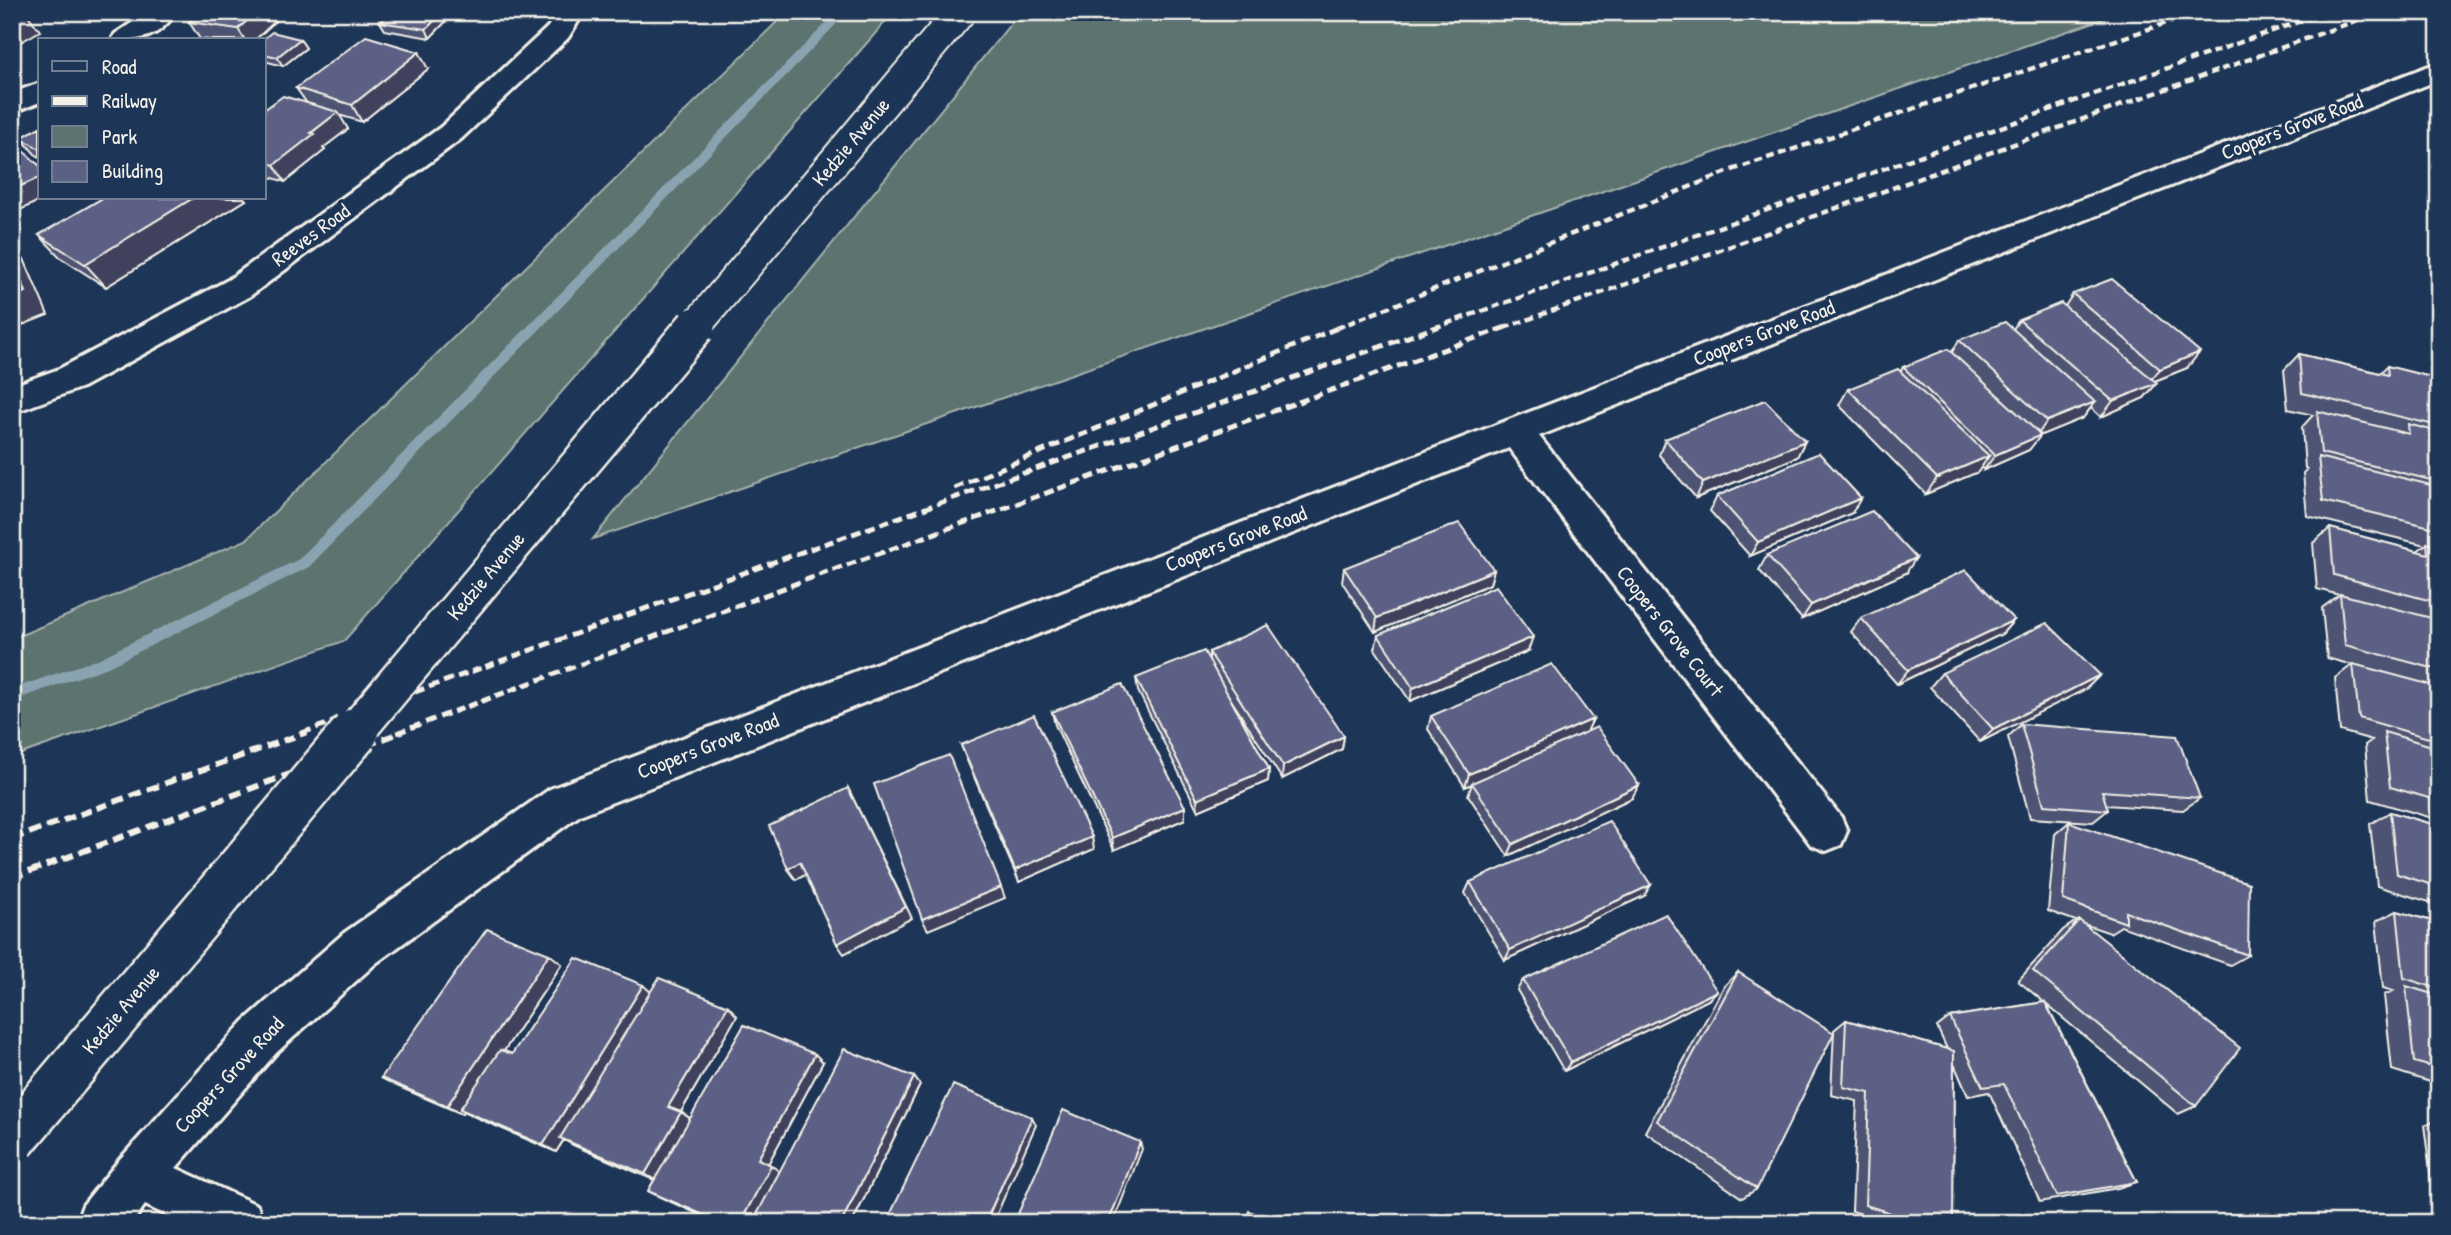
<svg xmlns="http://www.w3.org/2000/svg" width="2451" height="1235" font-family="'Patrick Hand',sans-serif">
  <rect width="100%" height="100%" fill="#1d3557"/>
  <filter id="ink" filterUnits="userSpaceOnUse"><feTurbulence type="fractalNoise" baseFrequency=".0143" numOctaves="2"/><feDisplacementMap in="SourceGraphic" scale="14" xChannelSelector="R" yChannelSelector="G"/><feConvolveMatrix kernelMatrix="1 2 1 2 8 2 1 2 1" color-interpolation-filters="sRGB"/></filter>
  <g filter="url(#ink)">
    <path fill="#5c736f" stroke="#a8b2ac" stroke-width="2" d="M787,12H894L344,641L12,757V639L246,540Z
      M1020,12H2123L593,539Z"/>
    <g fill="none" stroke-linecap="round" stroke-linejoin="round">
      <path fill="#8aa3b0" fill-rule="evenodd" d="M837,12H848L309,567L108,667L12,701V689L98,659L299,559Z"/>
      <g stroke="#f4f1e8" stroke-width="6">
        <path id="minor" d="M148,12H176C158,39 142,40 112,40L115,34Z
          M557,12H584L568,38L461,139L250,296L83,387L12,413V386L59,369L228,280L441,127L548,27Z
          M2439,62V80L1539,436L1841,817L1847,831L1841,845L1826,851L1811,845L1509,448L580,815L376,963L276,1053L176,1168L257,1205L264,1223H183L145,1205L132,1223H76L83,1205L120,1159L244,1021L344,933L550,789Z
          M40,83V102L12,113V93Z"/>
      </g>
      <use href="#minor" fill="#1d3557" fill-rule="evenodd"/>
      <path stroke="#f4f1e8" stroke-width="4.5" stroke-dasharray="8 4.5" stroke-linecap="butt" d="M1337,328L1732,170L2199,12
        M1434,328L2326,12
        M1504,328L2380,12"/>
      <path stroke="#f4f1e8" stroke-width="5" stroke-dasharray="10 5" stroke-linecap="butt" d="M954,488L1342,326
        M302,733L796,554L1439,326
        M397,733L800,582L1509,326"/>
      <path stroke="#f4f1e8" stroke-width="6" stroke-dasharray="12 6" stroke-linecap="butt" d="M12,839L307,732
        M12,878L402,732"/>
      <g stroke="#f4f1e8" stroke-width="34" stroke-linecap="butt">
        <path id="secondary-bridge-far2" d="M694,328L960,12"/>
      </g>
      <g stroke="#f4f1e8" stroke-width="42" stroke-linecap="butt">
        <path id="secondary-bridge-far1" d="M354,733L696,326"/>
      </g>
      <g stroke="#f4f1e8" stroke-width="51" stroke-linecap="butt">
        <path id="secondary-bridge" d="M12,1140L355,732"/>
      </g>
      <use href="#secondary-bridge-far2" stroke="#1d3557" stroke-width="30"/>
      <use href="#secondary-bridge-far1" stroke="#1d3557" stroke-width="37"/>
      <use href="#secondary-bridge" stroke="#1d3557" stroke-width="46"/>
    </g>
    <path fill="#4e5372" stroke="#f4f1e8" stroke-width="2" d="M200,12H285L255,40H211L200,39L189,22Z
      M452,15L430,38L385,30L380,22Z
      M300,39L306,48L283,66L264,61V40Z
      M428,69L362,122L339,115L348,129L323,148L325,150L285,182L264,175V110L306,102L296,88Z
      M40,127V157L35,154L21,138Z
      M103,198H244L246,200L106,287L61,258L39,235Z
      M2073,294L2187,368L2155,381L2157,383L2144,398L2101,417L2091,408L2083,418L2041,435L2029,450L1984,470L1981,467L1978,472L1926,494L1839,405L1848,389L1901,371L1903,367L1952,352L1959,340L2013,329L2019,320L2065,306Z
      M2299,354L2380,373L2387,366L2439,379V415L2437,417L2438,426L2433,430L2439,432V820L2370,800L2365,745L2372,740L2340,731L2335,678L2352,665L2327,658L2322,608L2339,595L2317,589L2313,543L2330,528L2417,551L2425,545L2307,516L2303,473L2307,469L2305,468L2302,427L2313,415L2288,409L2284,370Z
      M1665,439L1805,441L1797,457L1696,498L1659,455Z
      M1717,496L1852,513L1750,556L1710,511Z
      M1767,555L1906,573L1802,619L1759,570Z
      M1344,568L1494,570L1490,584L1375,632L1342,582Z
      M1861,618L2014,620L2002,634L1897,684L1851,632Z
      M1378,635L1528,651L1410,701L1375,649Z
      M1209,652L1344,736L1342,749L1282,779L1228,695L1269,769L1268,781L1198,811L1138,691L1136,678L1209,661Z
      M1942,673L2100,675L2086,689L1980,742L1930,687Z
      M1052,712L1185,807V819L1114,850L1055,725Z
      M1431,716L1593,719L1587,731L1632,798L1508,856L1468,795L1472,784L1465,787L1428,729Z
      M2021,724L2200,798L2183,810L2106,805L2108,810L2093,822L2030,818L2008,737Z
      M961,745L1094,849L1019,882L966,758Z
      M2390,812L2439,826V905L2377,886L2370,824Z
      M2069,822L2248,955L2230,965L2121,926L2110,933L2084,924L2196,1106L2178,1114L2047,1005L2137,1182L2118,1188L2040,1202L1989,1092L1968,1096L1954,1064L1953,1223H1889L1852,1211L1857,1101L1831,1095L1834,1030L1846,1020L1947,1049L1937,1027L1950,1017L2044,1002L2018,981L2063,930L2076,921L2048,911L2055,834Z
      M1470,882L1644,896L1505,960L1465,893Z
      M2397,911L2439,923V1085L2392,1070L2384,995L2393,991L2383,988L2376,921Z
      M562,964L504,1051L512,1054L651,992L728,1006L737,1016L681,1112L690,1118L823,1062L768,1164L779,1172L914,1077L920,1085L852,1223H762L755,1218L753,1223H718L660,1197L648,1191L654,1180L573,1145L564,1140L556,1152L475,1117L464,1111L462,1114L397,1086L381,1078Z
      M1738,972L1757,1189L1742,1198L1645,1132L1724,986Z
      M1523,980L1708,1000L1564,1071L1517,990Z
      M2439,1120V1205L2434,1203L2424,1125Z"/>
    <path fill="#40435d" stroke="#f4f1e8" stroke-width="2" d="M256,12H285L255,40H245L238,29Z
      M443,12H451L452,15L430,38L426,29Z
      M27,14L40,31L12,47V23Z
      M300,39L306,48L283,66L277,57Z
      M419,52L428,69L362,122L352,105Z
      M338,112L348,129L323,148L325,150L285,182L274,165L311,133Z
      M40,177V198H45L12,214V190Z
      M193,198H244L246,200L106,287L85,264Z
      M12,246L24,259L48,315L12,329Z
      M2200,352L2187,368L2147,384L2160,369Z
      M2157,383L2144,398L2101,417L2113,401Z
      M2095,402L2083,418L2041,435L2029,450L1984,470L1995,455L2036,437L2047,421Z
      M1805,441L1797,457L1696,498L1703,483Z
      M1989,456L1978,472L1926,494L1937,478Z
      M1861,498L1852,513L1750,556L1758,542Z
      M1916,558L1906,573L1802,619L1811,605Z
      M1494,570L1490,584L1375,632L1377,618Z
      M2014,620L2002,634L1897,684L1908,670Z
      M1533,637L1528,651L1410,701L1413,688Z
      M2100,675L2086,689L1980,742L1993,729Z
      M1593,719L1587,732L1465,787L1469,774Z
      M1344,736L1342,749L1282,779L1283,766Z
      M1269,769L1268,781L1198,811L1197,799Z
      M1639,785L1632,798L1508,856L1513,844Z
      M848,788L912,918L844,954L837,944Z
      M1185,807V819L1114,850L1112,838Z
      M1092,837L1094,849L1019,882L1015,870Z
      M800,862L807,874L796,880L788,869Z
      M1651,885L1644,896L1505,960L1510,950Z
      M1001,887L1005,898L928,930L922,919Z
      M549,954L562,964L462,1114L447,1106Z
      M643,985L654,995L556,1152L543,1145Z
      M1717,991L1708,1000L1564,1071L1571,1062Z
      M728,1006L737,1016L679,1115L668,1107Z
      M815,1054L823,1062L767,1166L758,1159Z
      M914,1077L920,1085L852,1223H841Z
      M681,1112L692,1120L657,1181L645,1174Z
      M1032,1117L1036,1125L993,1223H985Z
      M1140,1142L1142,1149L1113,1223H1108Z
      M771,1165L780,1172L753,1223H740Z"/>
    <path fill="#5b6085" stroke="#f4f1e8" stroke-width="2" d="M12,12H21L27,14L12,23Z
      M200,12H256L238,29L189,22Z
      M390,12H443L426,29L380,22Z
      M272,32L300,39L277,57L264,54V40H262Z
      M366,36L419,52L352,105L296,88Z
      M283,96L338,112L311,133L314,134L274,165L264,162V110Z
      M40,127V149L21,138Z
      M12,141L40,166V177L12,190Z
      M103,198H193L85,264L39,235Z
      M12,259L26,292L12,297Z
      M2112,279L2200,352L2160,369L2073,294Z
      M2061,303L2157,383L2113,401L2019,320Z
      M2005,322L2095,402L2047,421L1959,340Z
      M1948,349L2041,435L1995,455L1903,367Z
      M2299,354L2388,375L2387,366L2439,379V406L2435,405L2438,426L2302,393Z
      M1898,369L1989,456L1937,478L1848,389Z
      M1765,400L1805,441L1703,483L1665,439Z
      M2317,411L2409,434L2408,424L2439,432V482L2321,453Z
      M1819,453L1861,498L1758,542L1717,496Z
      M2318,457L2439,487V529L2323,501Z
      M1872,511L1916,558L1811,605L1767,555Z
      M1459,523L1494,570L1377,618L1344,568Z
      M2330,528L2428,554L2427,543L2439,546V603L2334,575Z
      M1966,570L2014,620L1908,670L1861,618Z
      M1496,586L1533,637L1413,688L1378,635Z
      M2340,594L2439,620V670L2345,645Z
      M2047,623L2100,675L1993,729L1942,673Z
      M1268,625L1344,736L1283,766L1209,652Z
      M1204,651L1269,769L1197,799L1136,678Z
      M1552,664L1593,719L1469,774L1431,716Z
      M2353,664L2439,687V741L2359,718Z
      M1122,684L1185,807L1112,838L1052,712Z
      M1034,715L1092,837L1015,870L961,745Z
      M2021,724L2177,736L2200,798L2102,791L2108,810L2044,805Z
      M1597,727L1639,785L1513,844L1472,783Z
      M2384,732L2439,748V801L2390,787Z
      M949,755L1001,887L922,919L874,784Z
      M848,788L906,907L837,944L800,862L788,869L769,826Z
      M2390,812L2439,826V887L2397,874Z
      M1609,821L1651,885L1510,950L1470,882Z
      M2069,822L2249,883L2248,955L2126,912V923L2063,900Z
      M2397,911L2439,923V989L2404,978Z
      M1666,914L1717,991L1571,1062L1523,980Z
      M2079,920L2240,1048L2196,1106L2033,971Z
      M487,929L549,954L447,1106L381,1078Z
      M576,958L643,985L543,1145L460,1109L500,1050L512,1054Z
      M1738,972L1834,1033L1757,1189L1657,1121Z
      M659,978L728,1006L668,1107L681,1112L645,1174L560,1138Z
      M2406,986L2439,996V1069L2414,1062Z
      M2045,1002L2137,1182L2057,1196L2004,1084L1983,1087L1950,1017Z
      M1846,1020L1954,1051L1953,1223H1923L1865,1205L1869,1093L1843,1087Z
      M744,1025L815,1054L758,1159L771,1165L740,1223H722L648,1191Z
      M844,1049L914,1077L841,1223H765L755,1218Z
      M953,1085L1032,1117L985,1223H886Z
      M1063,1110L1140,1142L1108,1223H1014Z
      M1249,1211L1279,1223H1245Z"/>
  </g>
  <g text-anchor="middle" stroke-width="7" stroke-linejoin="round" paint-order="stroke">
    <g font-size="21" fill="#f4f1e8" stroke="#1d3557">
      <text transform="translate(2292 127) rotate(-21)" y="7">Coopers Grove Road</text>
      <text transform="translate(851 142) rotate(-50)" y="7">Kedzie Avenue</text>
      <text transform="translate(311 235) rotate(-36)" y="7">Reeves Road</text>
      <text transform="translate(1764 333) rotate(-21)" y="7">Coopers Grove Road</text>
      <text transform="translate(1236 539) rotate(-21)" y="7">Coopers Grove Road</text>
      <text transform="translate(486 576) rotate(-50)" y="7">Kedzie Avenue</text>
      <text transform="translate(1670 631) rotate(52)" y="7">Coopers Grove Court</text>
      <text transform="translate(708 746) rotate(-21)" y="7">Coopers Grove Road</text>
      <text transform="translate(121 1010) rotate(-50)" y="7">Kedzie Avenue</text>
      <text transform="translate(229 1075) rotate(-47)" y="7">Coopers Grove Road</text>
    </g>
  </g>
  <rect width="2451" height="1235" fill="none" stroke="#1d3557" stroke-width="42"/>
  <rect x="21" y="21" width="2409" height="1193" fill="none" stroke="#f4f1e8" stroke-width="2.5" filter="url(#ink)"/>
  <rect x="38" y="38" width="228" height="161" fill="#1d3557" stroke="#738091" stroke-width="2"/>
  <rect x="52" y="61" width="35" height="10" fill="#1d3557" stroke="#738091" stroke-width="2"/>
  <text x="102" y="74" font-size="21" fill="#f4f1e8">Road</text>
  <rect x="52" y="96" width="35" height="10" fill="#f4f1e8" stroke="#738091" stroke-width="2"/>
  <text x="102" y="108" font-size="21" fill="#f4f1e8">Railway</text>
  <rect x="52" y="126" width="35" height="21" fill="#5c736f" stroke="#738091" stroke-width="2"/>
  <text x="102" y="144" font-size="21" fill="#f4f1e8">Park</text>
  <rect x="52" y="161" width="35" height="21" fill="#5b6085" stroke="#738091" stroke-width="2"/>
  <text x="102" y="178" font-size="21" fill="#f4f1e8">Building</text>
</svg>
